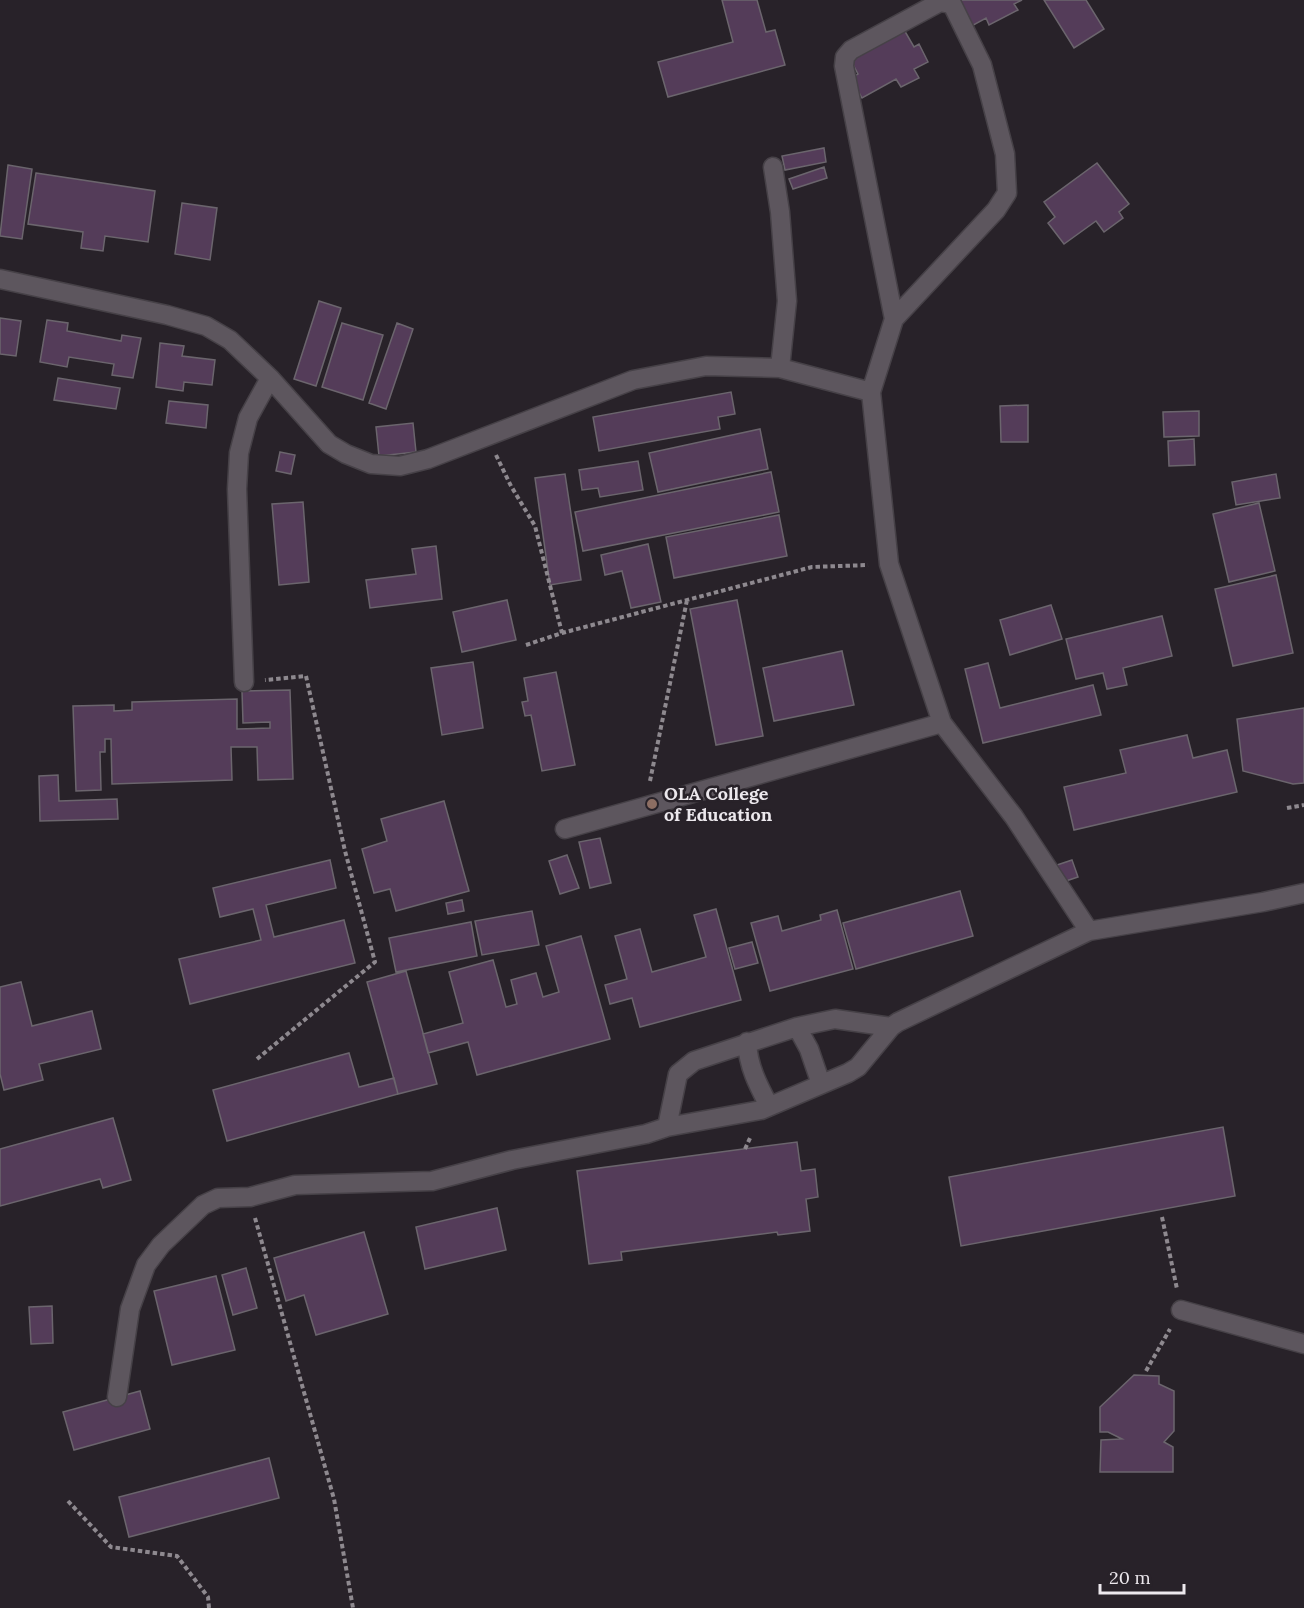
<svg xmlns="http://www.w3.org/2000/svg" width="1304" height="1608" font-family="Lora,serif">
  <rect width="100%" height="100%" fill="#282229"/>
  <path fill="#543c59" stroke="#6b656d" stroke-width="1.5" d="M722,0H757L766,32L775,30L785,65L668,97L658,62L733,42Z
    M954,0H1022L1014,4L1018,10L989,25L986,18L968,28Z
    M1044,0H1086L1104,29L1074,48Z
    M903,28L914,47L919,44L928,62L914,69L919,78L901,87L896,79L862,98L851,78L858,74L849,57Z
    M824,148L826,162L785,170L782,156Z
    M1097,163L1129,204L1119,212L1123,218L1104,232L1096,221L1064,244L1048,223L1055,217L1044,202Z
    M8,165L32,169L22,239L0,236Z
    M824,167L827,178L793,189L789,179Z
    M36,173L155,191L148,242L105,236L103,251L81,248L83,232L28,224Z
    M182,203L217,208L210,260L175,254Z
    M319,301L341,308L316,386L294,379Z
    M0,318L21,321L16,356L0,354Z
    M47,320L68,323L67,331L121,341L122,335L141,338L133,378L112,375L114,364L69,357L67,367L40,362Z
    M342,323L383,335L363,400L322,387Z
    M397,323L413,329L386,409L369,403Z
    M160,343L184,346L182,356L215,360L212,385L184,382L183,391L156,387Z
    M58,378L120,388L116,409L54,400Z
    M731,392L735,414L718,417L720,429L599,451L593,417Z
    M169,401L208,405L206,428L166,423Z
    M1028,405V442H1001L1000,406Z
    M1199,411V436L1164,437L1163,412Z
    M413,423L416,452L379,456L376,427Z
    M760,429L768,469L658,492L649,453Z
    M1194,439L1195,465L1169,466L1168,441Z
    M280,452L295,455L291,474L276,471Z
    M638,461L643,490L600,497L598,488L582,490L579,470Z
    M771,472L779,512L583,551L575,512Z
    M565,474L581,580L550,585L535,478Z
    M1276,474L1280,498L1236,505L1232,482Z
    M303,502L309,582L279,585L272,504Z
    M1259,503L1275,571L1229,582L1213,514Z
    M779,515L787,556L674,578L666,537Z
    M648,544L661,602L631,608L622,571L605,575L601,555Z
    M436,546L442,599L370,608L366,580L416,574L412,549Z
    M1276,575L1293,653L1233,666L1215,589Z
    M507,600L516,640L462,652L453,612Z
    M737,600L763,736L716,745L690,609Z
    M1051,605L1062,639L1010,655L1000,620Z
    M1162,616L1172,656L1123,668L1127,685L1107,689L1103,673L1076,679L1066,639Z
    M842,651L854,705L774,721L763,668Z
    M473,662L483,728L442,735L431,668Z
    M988,663L1000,708L1093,685L1101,715L983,743L965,669Z
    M556,672L575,765L542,771L531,715L525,716L522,702L528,701L524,678Z
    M290,690L293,779L258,780L257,747H231L232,780L112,784L111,739H105V752H100L101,790L76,791L73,706L114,705V711L132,710V702L237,699V729L270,728V722L243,723L242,691Z
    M1304,708V783L1293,784L1243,771L1237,719Z
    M1187,735L1193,758L1227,750L1237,792L1074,830L1064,787L1126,773L1120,750Z
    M58,775L59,801L117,799L118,819L40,821L39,776Z
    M444,801L469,891L396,911L390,889L374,893L362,849L387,841L381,819Z
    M600,838L611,883L590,888L579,842Z
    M567,855L579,888L560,894L549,861Z
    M330,860L336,888L266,905L274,937L344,920L355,963L190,1004L179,959L261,940L253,909L220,917L213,888Z
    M1072,860L1078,877L1060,883L1054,866Z
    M960,891L973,936L856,969L843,923Z
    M462,900L464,911L448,914L446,903Z
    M716,909L741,1000L640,1027L632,998L610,1004L605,985L627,979L615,936L640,929L652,972L706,957L694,915Z
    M837,910L853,969L770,991L751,923L778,916L782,931L821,920L820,915Z
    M532,911L539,945L482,955L475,921Z
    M471,922L477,956L396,972L389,938Z
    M581,936L610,1039L477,1075L468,1042L428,1053L423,1034L463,1023L449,972L493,960L506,1007L517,1004L511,980L536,973L543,997L559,992L546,946Z
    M752,942L758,963L735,969L729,948Z
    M406,971L437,1084L398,1094L367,982Z
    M21,982L32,1026L92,1011L101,1049L39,1064L43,1080L4,1090L0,1074V987Z
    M349,1053L359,1087L394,1078L398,1094L227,1141L213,1090Z
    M113,1118L131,1180L103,1188L100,1179L0,1206V1149Z
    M1223,1127L1235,1196L961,1246L949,1177Z
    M797,1142L801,1171L815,1169L818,1197L806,1199L810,1231L778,1235L777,1232L621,1252L622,1260L589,1264L577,1171Z
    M497,1208L506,1250L425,1269L416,1227Z
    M364,1232L388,1314L316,1335L304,1295L286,1301L274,1258Z
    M246,1268L257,1308L233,1315L222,1275Z
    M216,1276L235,1350L172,1365L154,1291Z
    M52,1306L53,1343L31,1344L29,1307Z
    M1134,1375L1159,1376V1384L1174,1391V1431L1164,1442L1173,1447V1472H1100L1101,1440L1122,1439L1108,1432H1100V1407Z
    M140,1391L150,1429L74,1450L63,1412Z
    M269,1458L279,1498L129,1537L119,1497Z"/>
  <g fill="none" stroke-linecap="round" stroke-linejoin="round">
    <g stroke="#464147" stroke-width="21">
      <path id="minor" d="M773,167L780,212L787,301L780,368
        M0,279L167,315L206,326L230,340L270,378L329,444L346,454L371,464L400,466L428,459L633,380L706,366L780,368L871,392
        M894,319L844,66L845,57L851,50L940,2L952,4L982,65L1005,154L1007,193L996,210L894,319L871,392L889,564L942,723L1014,817L1089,931L1263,902L1304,893
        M244,682L237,489L239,453L248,418L270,378
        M565,829L942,723
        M797,1027L809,1049L821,1084
        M747,1042C748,1066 758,1085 769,1106
        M667,1127L678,1074L694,1061L797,1027L835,1019L891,1027
        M1181,1310L1304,1344
        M117,1397L130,1309L146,1265L161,1245L203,1205L218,1198L250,1197L295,1185L432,1181L512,1160L646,1134L667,1127L761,1110L848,1073L858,1067L891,1027L898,1022L1089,931"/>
    </g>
    <path stroke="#8e898f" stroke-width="4" stroke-dasharray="4.5 3" stroke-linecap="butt" d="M496,455L511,486L535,526L562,633
      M526,645L562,633L812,567L868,565
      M650,781L687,600
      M1287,808L1304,805
      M257,1059L375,962L345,851L306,676L265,680
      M745,1149L751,1136
      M1162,1217L1177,1289
      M255,1218L334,1499L353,1608
      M1146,1371L1170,1329
      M68,1501L111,1547L177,1556L208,1597L209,1608"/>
    <use href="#minor" stroke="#5d565e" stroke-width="18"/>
  </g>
  <circle fill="#8d6e63" stroke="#282229" stroke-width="2" cx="652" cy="804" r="6"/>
  <g text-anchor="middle" stroke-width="5" stroke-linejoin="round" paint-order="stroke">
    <g font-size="18" font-weight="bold" fill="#ece8ed" stroke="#282229" text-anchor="start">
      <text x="664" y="800">OLA College<tspan x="664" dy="21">of Education</tspan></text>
    </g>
  </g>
  <path d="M1100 1584v9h84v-9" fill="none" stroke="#ece8ed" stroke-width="3"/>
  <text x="1109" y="1584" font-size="18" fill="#ece8ed" stroke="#282229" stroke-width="4.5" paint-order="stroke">20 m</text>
</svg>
